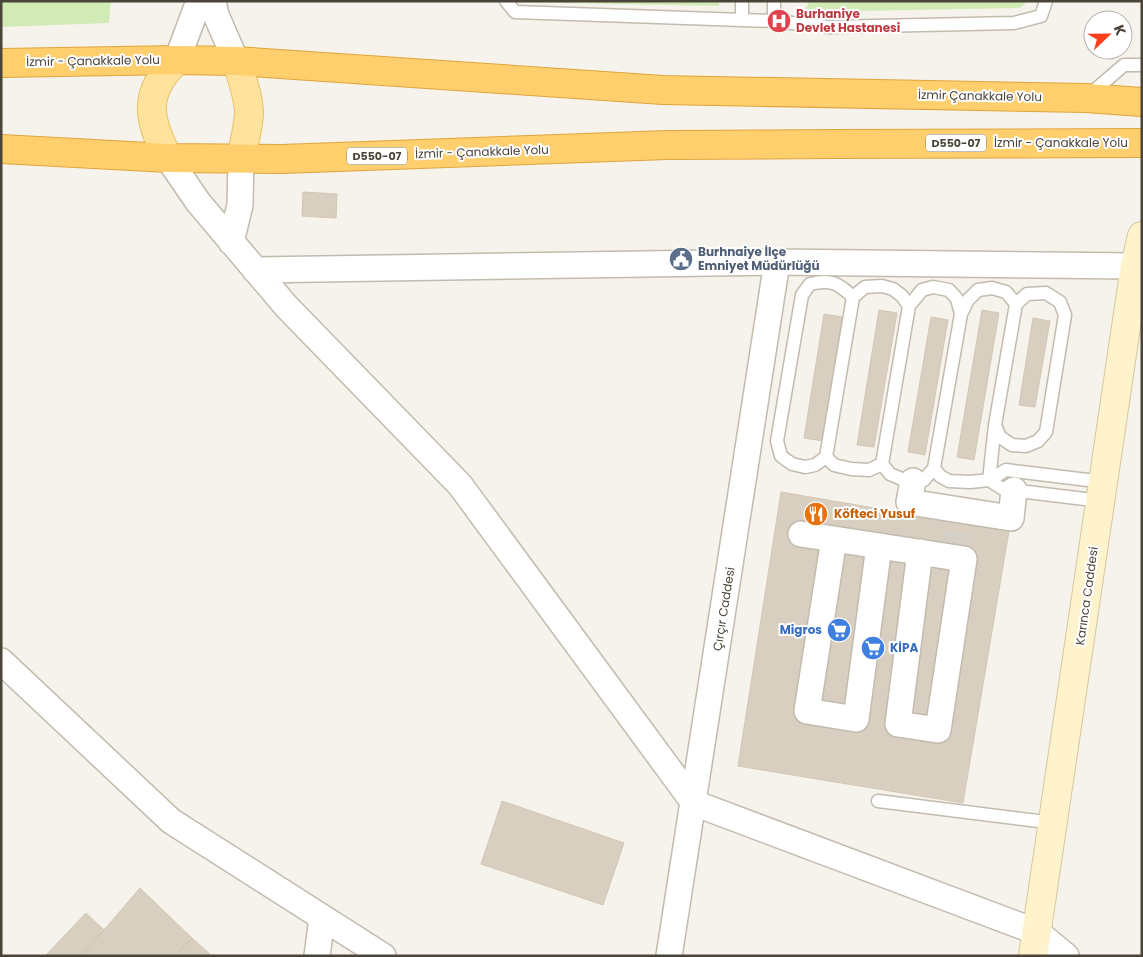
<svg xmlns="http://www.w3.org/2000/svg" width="1143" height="957" font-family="Poppins,sans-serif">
  <rect width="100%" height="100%" fill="#f6f3ec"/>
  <path fill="#d2eab5" d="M1,1H111L109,23L1,27Z
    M523,1H719V6L524,2Z
    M810,1H1028L1020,8L804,12Z"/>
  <path fill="#d8cfc1" stroke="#d3c7b4" d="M303,192L337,194L336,218L302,216Z
    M879,310L897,313L874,447L857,445Z
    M982,310L999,313L974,460L957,457Z
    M824,314L842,317L823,441L804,438Z
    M931,317L948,320L925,455L908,452Z
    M1033,318L1050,321L1035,407L1019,405Z
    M781,492L1009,531L963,803L738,766Z
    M502,801L624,843L603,905L481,864Z
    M140,888L192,938L175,956H80L104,930Z
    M86,913L104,930L80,956H45Z
    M192,938L212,956H175Z"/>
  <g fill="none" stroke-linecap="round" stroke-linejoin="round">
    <path stroke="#d4d0c8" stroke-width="25" stroke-dasharray="25 12" stroke-linecap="butt" d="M953,557L959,522"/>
    <g stroke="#c2bbae" stroke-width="15">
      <path id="lane" d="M506,1L515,12L774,21L828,27L1014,23L1041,16L1046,1
        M742,20V1
        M774,21V1
        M1088,96L1124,65H1142
        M853,297C838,283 831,279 810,284L802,295L777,441L781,456L792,464L805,467L815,465L826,457L853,297L865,287L882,286L893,289L902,296L909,306L882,464L890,474L909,482L924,480L934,468L961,314L968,300L978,290L992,288L1006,292L1016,304
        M909,306L922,290L933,287L949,290L957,299L961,314
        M826,457L834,465L851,469L869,470L882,464
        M934,468L940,476L949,481L970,482L989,480L1006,470L1104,482
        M989,480L995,425L1000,437L1012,445L1026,446L1038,441L1046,432L1065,315L1060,302L1046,293L1027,294L1016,304L995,425
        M989,480L1003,489L1101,501
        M878,801L1054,823"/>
    </g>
    <g stroke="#c2bbae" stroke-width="28">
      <path id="street" d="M213,1L216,15L236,61
        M177,60L199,1
        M168,158L198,202L286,306L460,485L694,803L1037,932L1066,956
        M231,242L240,205L241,158
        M255,270L777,262L1135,266
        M913,481L909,502L1011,518L1014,490
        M801,534L964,559L938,730L898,724L920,552
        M834,539L807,711L856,719L879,546
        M1,661L171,821L383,956
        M317,956L322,918
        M669,956L777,262"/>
    </g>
    <g stroke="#d6c79b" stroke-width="30">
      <path id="secondary" d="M1033,956L1135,266L1142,236"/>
    </g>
    <g stroke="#e6c16a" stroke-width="30">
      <path id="primary" d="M236,61C242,77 248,94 249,111C249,126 244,143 241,158
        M168,158C148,119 142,93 177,60"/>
    </g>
    <g stroke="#e0a43c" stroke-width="30">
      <path id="highway" d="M1,63L177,60L236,61L663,90L1086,98L1142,102
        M1,149L168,158L282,159L668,145L834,144L1142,143"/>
    </g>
    <use href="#lane" stroke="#fff" stroke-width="12"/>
    <use href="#street" stroke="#fff" stroke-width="25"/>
    <use href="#secondary" stroke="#fff3cd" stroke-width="28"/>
    <use href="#primary" stroke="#ffe39c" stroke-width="28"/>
    <use href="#highway" stroke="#ffcf6e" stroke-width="28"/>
  </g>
  <defs>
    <g id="hospital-disc" transform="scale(1.25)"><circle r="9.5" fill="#e0444e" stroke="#fff"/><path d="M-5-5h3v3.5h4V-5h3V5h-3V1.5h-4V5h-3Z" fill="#fff"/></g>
    <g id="civic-disc" transform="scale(1.25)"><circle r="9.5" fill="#5c6f8a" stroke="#fff"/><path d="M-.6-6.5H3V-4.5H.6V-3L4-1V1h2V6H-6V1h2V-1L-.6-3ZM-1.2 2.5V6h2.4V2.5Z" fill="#fff"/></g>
    <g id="restaurant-disc" transform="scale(1.25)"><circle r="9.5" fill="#e8710a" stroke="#fff"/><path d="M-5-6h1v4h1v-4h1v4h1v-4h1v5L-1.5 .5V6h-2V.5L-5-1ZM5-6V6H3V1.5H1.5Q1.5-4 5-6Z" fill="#fff"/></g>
    <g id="supermarket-disc" transform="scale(1.25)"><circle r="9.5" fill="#3f7fe0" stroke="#fff"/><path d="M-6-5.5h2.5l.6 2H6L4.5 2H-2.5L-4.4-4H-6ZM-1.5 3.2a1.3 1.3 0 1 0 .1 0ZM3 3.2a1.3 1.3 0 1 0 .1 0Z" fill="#fff"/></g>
  </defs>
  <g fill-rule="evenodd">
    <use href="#hospital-disc" x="779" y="21"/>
    <use href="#civic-disc" x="681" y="259"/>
    <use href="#restaurant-disc" x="816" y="514"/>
    <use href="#supermarket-disc" x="839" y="630"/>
    <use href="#supermarket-disc" x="873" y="648"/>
  </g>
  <g text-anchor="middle" stroke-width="4" stroke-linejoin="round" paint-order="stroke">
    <g fill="#fff" stroke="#817c74" stroke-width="1">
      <rect x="926" y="134.5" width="60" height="17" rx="4"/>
      <rect x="347" y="147.5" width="60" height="17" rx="4"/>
    </g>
    <g font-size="11" font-weight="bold" fill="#4b4439">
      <text x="956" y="147">D550-07</text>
      <text x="377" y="160">D550-07</text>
    </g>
    <g font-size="12" font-weight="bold" fill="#be3a42" stroke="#fff" text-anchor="start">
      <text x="796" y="18">Burhaniye<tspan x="796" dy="14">Devlet Hastanesi</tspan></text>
    </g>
    <g font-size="12" fill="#4b4439" stroke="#fff">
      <text transform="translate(93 61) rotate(-1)" y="4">İzmir - Çanakkale Yolu</text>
      <text transform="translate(980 96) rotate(1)" y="4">İzmir Çanakkale Yolu</text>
      <text x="1061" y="147">İzmir - Çanakkale Yolu</text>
      <text transform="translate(482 152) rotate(-2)" y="4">İzmir - Çanakkale Yolu</text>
      <text transform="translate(1087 596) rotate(-82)" y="4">Karınca Caddesi</text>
      <text transform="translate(724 609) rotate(-81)" y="4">Çırçır Caddesi</text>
    </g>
    <g font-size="12" font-weight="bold" fill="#4e5e75" stroke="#fff" text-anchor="start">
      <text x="698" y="256">Burhnaiye İlçe<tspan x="698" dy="14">Emniyet Müdürlüğü</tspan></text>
    </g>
    <g font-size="12" font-weight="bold" fill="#c56008" stroke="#fff" text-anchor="start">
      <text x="834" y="518">Köfteci Yusuf</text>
    </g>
    <g font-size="12" font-weight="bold" fill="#366cbe" stroke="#fff" text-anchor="end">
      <text x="822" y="634">Migros</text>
      <text x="890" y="652" text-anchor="start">KİPA</text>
    </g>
  </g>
  <rect width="1143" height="957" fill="none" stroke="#4b4439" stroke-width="5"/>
  <g transform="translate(1108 35) rotate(68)"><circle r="24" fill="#ffffff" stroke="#b7b4b0"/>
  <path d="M0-4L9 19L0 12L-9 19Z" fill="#fc3f1d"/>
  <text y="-8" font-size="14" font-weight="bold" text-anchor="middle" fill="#4b4439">K</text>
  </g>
</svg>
